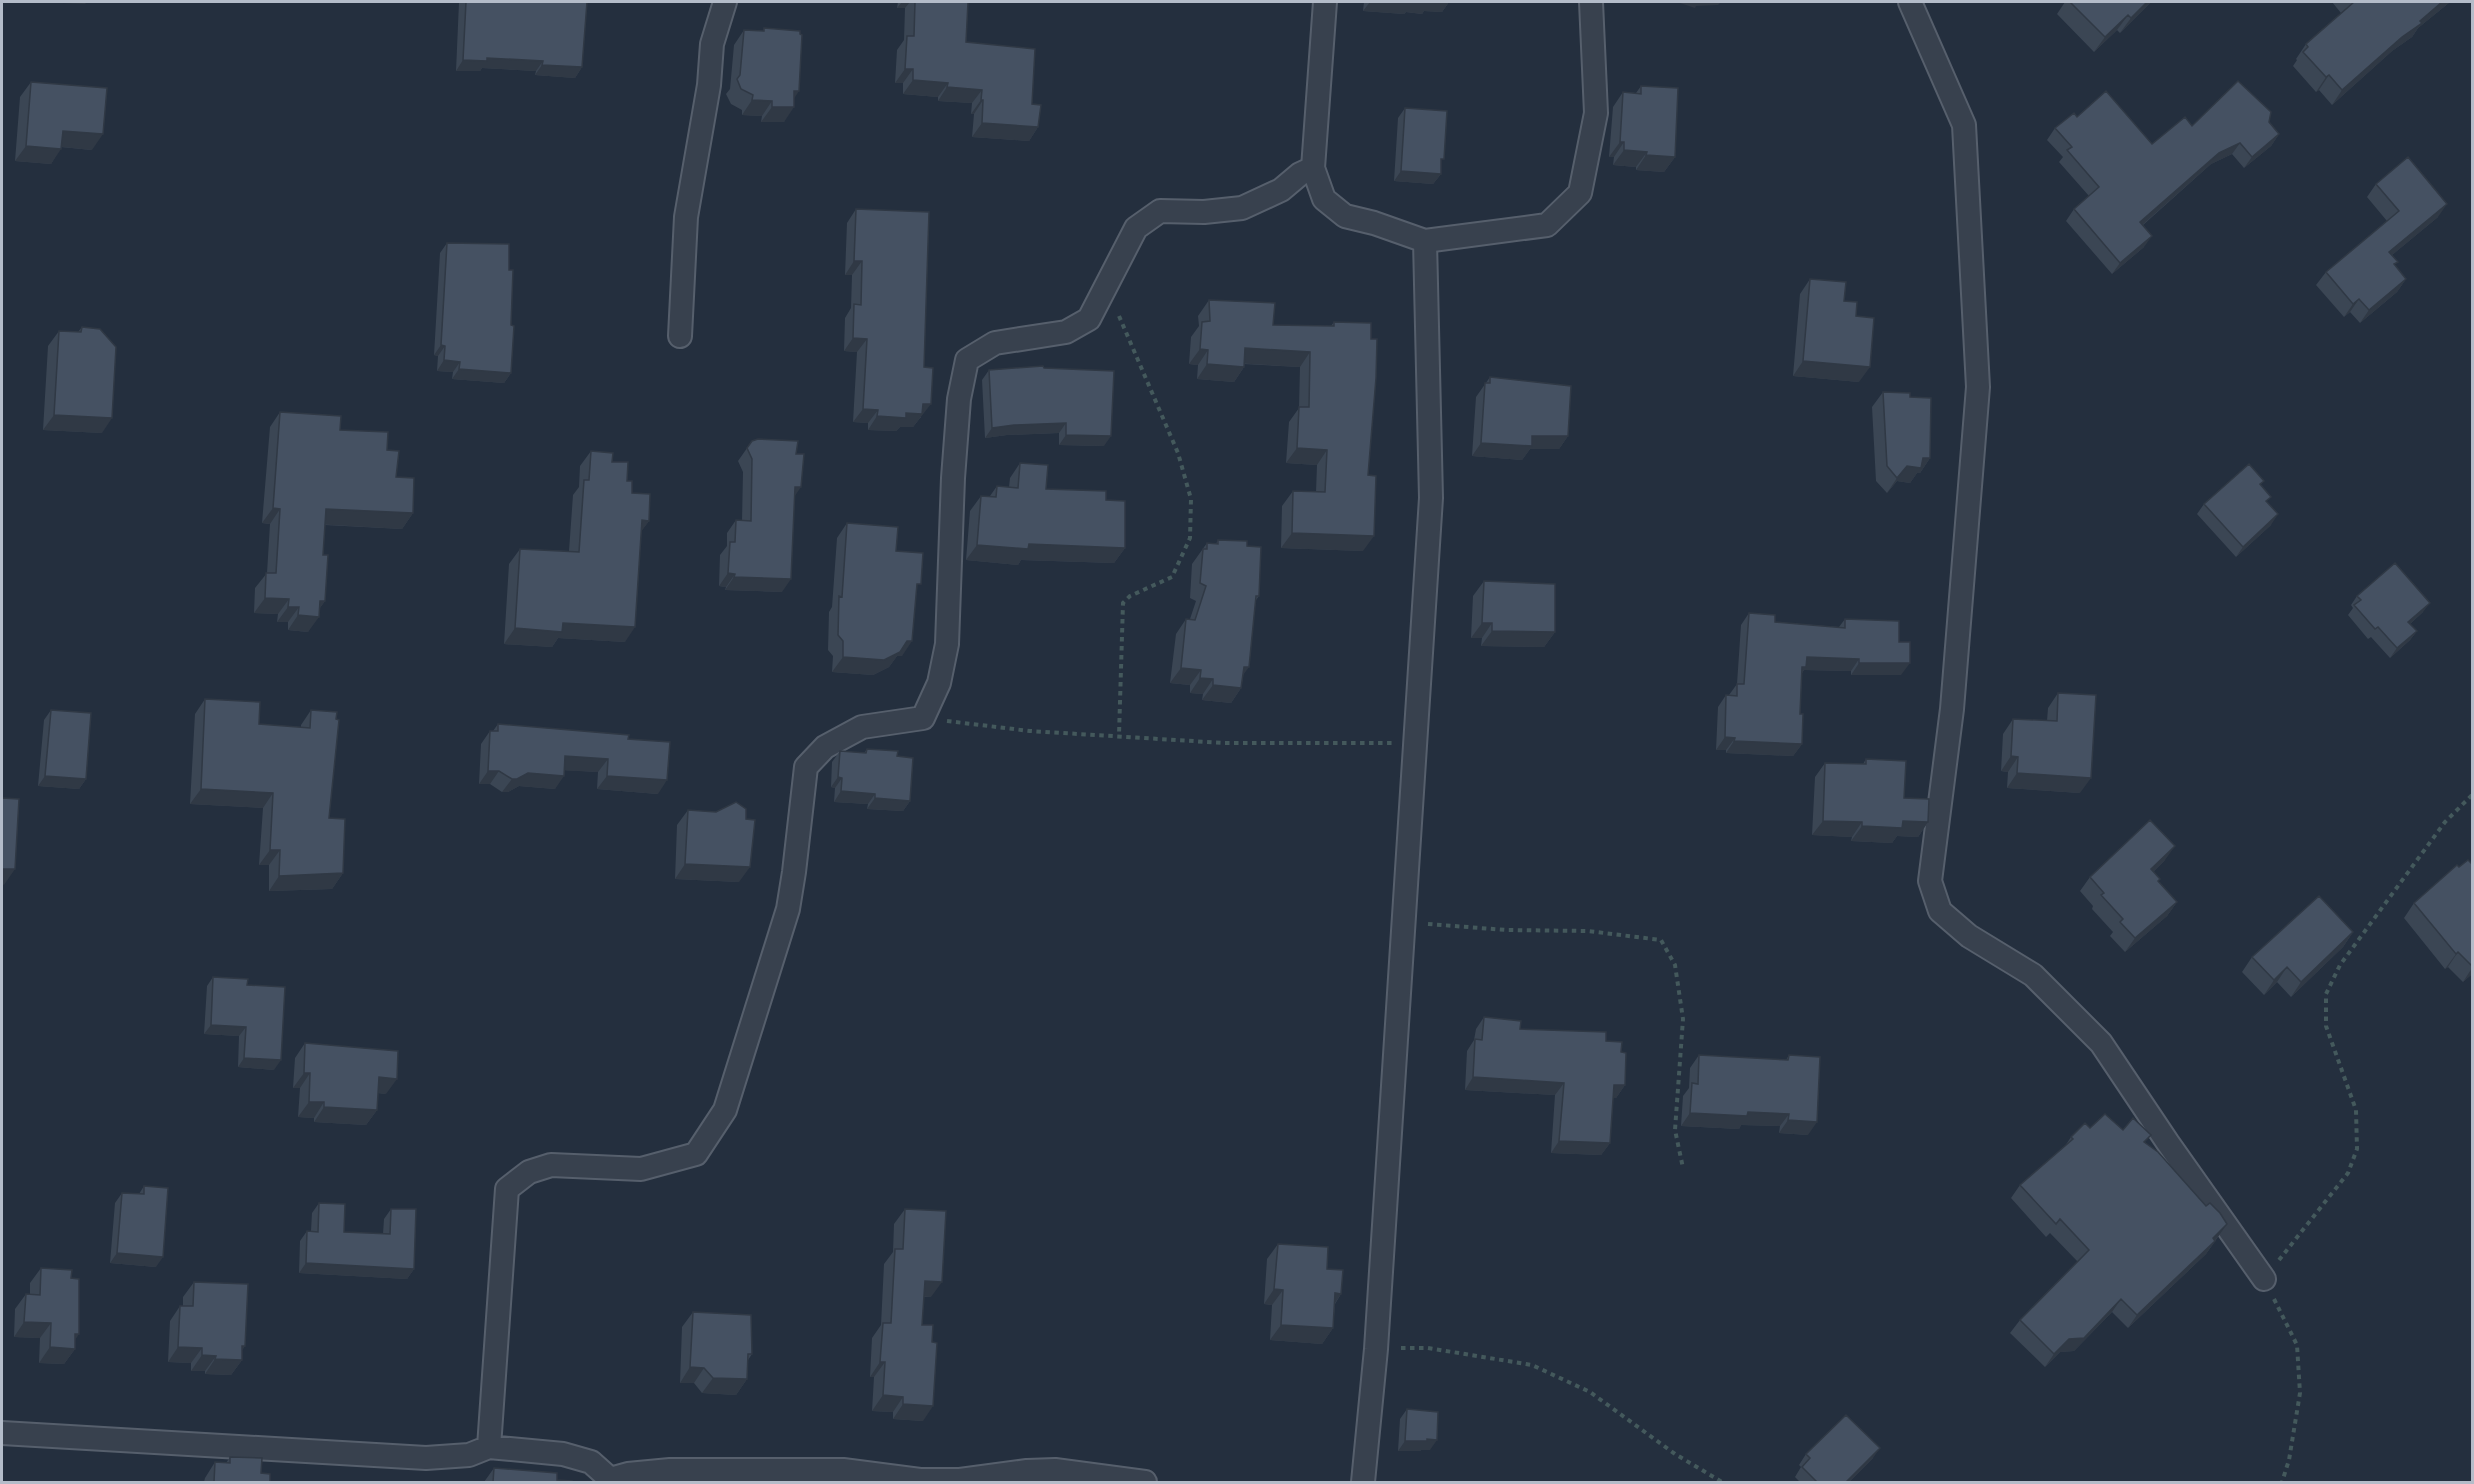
<svg xmlns="http://www.w3.org/2000/svg" width="2474" height="1484" font-family="'Exo 2',sans-serif">
  <rect width="100%" height="100%" fill="#242f3e"/>
  <g fill="none" stroke-linecap="round" stroke-linejoin="round">
    <g stroke="#565f6c" stroke-width="26">
      <path id="minor" d="M1325,2L1313,168L1324,199L1345,216L1374,223L1425,241L1431,498L1376,1349L1363,1482
        M1910,2L1964,125L1978,387L1952,709L1930,881L1940,911L1969,936L2033,975L2101,1043L2168,1143L2264,1279
        M1425,241L1547,225L1580,193L1596,113L1591,2
        M680,336L686,217L709,85L712,44L725,2
        M2,1433L426,1458L469,1455L489,1447L507,1189L529,1172L551,1165L641,1169L696,1154L725,1110L788,909L794,872L806,767L825,747L862,727L923,718L939,683L947,644L953,478L959,399L967,360L995,343L1066,332L1089,319L1136,228L1160,211L1204,212L1242,208L1281,190L1300,174L1313,168
        M489,1447L563,1454L591,1462L610,1479L611,1482
        M610,1479L628,1474L670,1470H843L920,1480H960L1027,1471L1055,1470L1145,1482"/>
    </g>
    <path stroke="#44595c" stroke-width="4" stroke-dasharray="4.5 4.5" stroke-linecap="butt" d="M1119,316L1178,453L1191,499L1190,538L1172,577L1130,596L1123,603L1119,735
      M947,721L1030,731L1224,743H1392
      M1428,924L1506,930L1588,931L1661,940L1675,965L1683,1019L1675,1130L1683,1168
      M2279,1260L2348,1173L2357,1149L2356,1110L2326,1026V994L2340,965L2445,822L2472,795
      M2274,1299L2297,1345L2300,1393L2289,1460L2282,1482
      M1401,1348H1428L1532,1365L1590,1392L1675,1454L1722,1482"/>
    <use href="#minor" stroke="#38414e" stroke-width="22"/>
  </g>
  <path fill="#3b4654" d="M459,2H587L582,67L575,78L535,75L536,71L482,68L480,71H456Z
    M898,2H968L966,42L1032,104L1038,127L1029,141L972,137L974,114H971L972,103L938,101V97L903,94V83H895L897,50L904,40L905,8H897Z
    M1364,2H1449L1442,12L1424,11L1422,14L1406,12L1404,14L1363,11Z
    M2065,2H2151L2120,33L2117,30L2094,52L2057,14Z
    M2332,2H2450L2418,28L2412,37L2392,51L2332,105L2319,90L2316,92L2293,66L2297,60L2296,59L2306,44L2341,13Z
    M764,28L794,99L784,122H761L762,116L742,115V110L731,104L726,94L730,89L734,45L744,30L763,31Z
    M31,82L92,150L61,147L51,164L15,161L20,97Z
    M1641,86L1675,157L1664,172L1636,170V167L1613,165L1614,157H1609L1613,107L1623,92L1636,93Z
    M1405,108L1441,163V174L1433,184L1394,181L1398,118Z
    M2077,117L2152,144L2192,126L2269,122L2279,134L2271,146L2244,168L2232,154L2211,164L2143,225L2144,247L2112,274L2066,221L2074,209L2089,196L2059,162L2063,157L2047,140L2055,128Z
    M2376,184L2438,217L2392,255L2395,266L2406,279L2397,292L2360,323L2350,312L2344,317L2316,285L2326,272L2387,221L2367,197Z
    M856,209L921,418H920L913,427H900L896,431L868,430V423L853,422L857,352L844,351L845,318L851,308L852,275H845L847,223Z
    M447,243L509,270L511,373L504,383L452,379L453,372L437,371L438,356L434,355L440,253Z
    M1810,279L1844,301L1856,316L1859,382L1793,376L1800,294Z
    M1209,300L1273,325L1331,326L1334,322L1368,475L1363,551L1281,548L1282,506L1293,491L1316,492L1317,465L1286,463L1289,422L1299,408L1300,367L1244,364V367L1234,382L1197,379L1198,365L1189,364L1191,337L1199,326L1198,316Z
    M82,327L102,433L43,430L48,346L59,331L78,332Z
    M1044,368L1104,446L1059,445V433L1007,435L985,438L982,380L989,370Z
    M1490,377L1568,436L1559,449H1530L1522,460L1472,456L1476,397Z
    M1883,392L1910,397L1930,458L1920,473H1917L1910,483L1897,481L1887,493L1876,481L1872,407Z
    M280,412L340,430L387,450L396,477L413,513L402,529L325,525L323,555L325,601L319,609L308,632L288,630V622H277L278,614L254,613L255,588L267,573L270,524L262,523L270,427Z
    M752,441L796,454L795,496L782,592L725,590L726,587L719,586L720,555L727,546V533L736,520L742,521L743,472L738,461Z
    M591,451L612,462L627,481L632,493L649,521L641,531L625,642L558,638L552,647L504,644L509,564L520,549L569,551L573,495L579,487L580,466Z
    M1020,463L1046,489L1106,500L1125,548L1114,563L1021,560L1018,565L966,560L970,511L981,496H990L997,486L1009,487L1010,478Z
    M2264,481L2260,485L2271,525L2236,557L2197,514L2204,504Z
    M847,523L896,551L916,591L902,656H897L889,667L873,675L832,672L833,656L828,650L829,612L832,607L837,538Z
    M1218,540L1247,546L1259,596L1256,600L1241,688L1231,703L1202,700L1203,694L1190,693V685L1170,683L1176,634L1186,619H1190L1196,601L1190,598L1192,564L1207,543L1216,544Z
    M1484,581L1555,632L1544,647L1481,646L1482,638H1471L1473,596Z
    M2357,596L2423,612L2410,624L2417,631L2410,640L2390,658L2371,637L2368,639L2348,615L2353,608L2351,605Z
    M1749,613L1775,622L1839,627L1845,619L1899,642L1901,675H1851V671L1804,670L1802,673L1800,714L1802,744L1793,756L1726,753V750H1716L1718,707L1726,695H1729L1737,684L1741,625Z
    M2058,693L2080,793L2007,788L2008,772L2001,771L2003,734L2013,719L2047,721L2048,708Z
    M205,699L259,724L301,727V725L311,710L329,818L343,873L332,889L269,891V865H259L263,808L190,804L195,714Z
    M51,710L86,779L79,789L38,786L44,720Z
    M498,724L628,739L658,794L597,789L598,772L564,770L555,789L519,786L508,792H502L490,784H479L481,744L490,731H493Z
    M867,749L897,756L910,801L903,811L867,809L868,804L834,802L835,788L831,787L832,762L840,751L864,753Z
    M1866,759L1928,822L1918,837L1897,836L1892,843L1851,841L1852,837L1812,835L1815,777L1825,763L1863,764Z
    M688,810L746,819L739,882L675,879L677,825Z
    M2165,860L2154,871L2158,882L2177,902L2167,916L2125,952L2110,936L2113,932L2092,909L2093,906L2080,891L2090,877Z
    M2472,864V974L2463,982L2448,967L2445,969L2404,918L2414,903L2459,867Z
    M2353,932L2343,947L2291,997L2277,982L2264,995L2242,972L2252,957Z
    M213,977L247,985L274,1070L238,1067L239,1036L204,1034L207,986Z
    M1484,1017L1520,1029L1606,1041L1621,1052L1625,1085L1616,1098L1613,1097L1610,1143L1601,1155L1551,1153L1555,1095L1465,1090L1467,1051L1474,1040L1476,1029Z
    M305,1043L386,1094L378,1093L377,1110L366,1125L314,1122V1118L298,1117L300,1088H293L295,1058Z
    M1699,1055L1786,1060L1789,1055L1808,1135L1779,1133L1780,1126L1741,1125L1739,1129L1681,1126L1683,1096L1689,1088L1690,1068Z
    M2090,1128L2123,1130L2146,1143L2218,1237L2206,1254L2128,1328L2112,1312L2074,1351L2060,1352L2045,1367L2010,1333L2020,1320L2078,1262L2050,1233L2046,1237L2011,1198L2020,1185L2065,1146L2071,1137Z
    M144,1186L156,1267L110,1263L115,1203L122,1193L139,1194Z
    M319,1203L344,1232L383,1234L384,1219L391,1209L414,1269L407,1279L299,1273L300,1241L307,1231H311L312,1213Z
    M905,1209L931,1297H924L922,1325L923,1421L893,1419V1412L872,1411L874,1377H870L872,1338L881,1325L884,1264L893,1252L894,1224Z
    M1278,1244L1327,1269L1341,1294L1335,1304L1333,1328L1322,1344L1270,1340L1272,1305L1264,1304L1267,1259Z
    M41,1268L71,1278L75,1340V1349L64,1364L39,1363L40,1338L14,1337L15,1309L26,1294H30V1283Z
    M194,1282L245,1346L242,1350V1360L231,1375L205,1374V1371H191V1363L168,1362L170,1321L180,1306H183V1297Z
    M693,1312L752,1354L748,1360L747,1379L736,1395L702,1393L694,1383H680L682,1327Z
    M1407,1409L1430,1450H1421L1420,1451H1398L1400,1419Z
    M1806,1454L1873,1458L1849,1482H1800L1795,1477L1801,1467L1799,1465Z
    M230,1457L261,1473L270,1482H204L205,1478L215,1462L226,1463Z
    M494,1468L557,1480L572,1482H484Z"/>
  <path fill="#303945" d="M42,2H87L85,4Z
    M902,2H910L905,8H897Z
    M1370,2H1449L1442,12L1424,11L1422,14L1406,12L1404,14L1363,11Z
    M1682,2H1721L1718,5L1696,6L1695,8L1680,3Z
    M2147,2H2151L2120,33L2131,18Z
    M2442,2H2450L2418,28L2412,37L2392,51L2332,105L2342,90L2420,21Z
    M2128,15L2117,30L2094,52L2105,37Z
    M487,58L543,61L536,71L482,68L480,71H456L463,60Z
    M542,65L582,67L575,78L535,75Z
    M905,69H913L903,83H895Z
    M2329,75L2319,90L2316,92L2326,77Z
    M913,80L948,83L938,97L903,94Z
    M947,87L982,90L972,103L938,101Z
    M794,91H799L789,106Z
    M752,100L772,101L762,116L742,115Z
    M981,100H983L974,114H971Z
    M772,107H794L784,122H761Z
    M982,123L1038,127L1029,141L972,137Z
    M63,131L103,134L92,150L52,146Z
    M2279,134L2271,146L2244,168L2252,157Z
    M1620,142H1624L1614,157H1609Z
    M2240,143L2232,154L2211,164L2132,234L2140,222L2219,153Z
    M26,146L61,149L51,164L15,161Z
    M1624,150L1647,152L1636,167L1613,165Z
    M1646,155L1675,157L1664,172L1636,170Z
    M1401,171L1441,174L1433,184L1394,181Z
    M2447,204L2438,217L2380,265L2389,252Z
    M2152,236L2144,247L2112,274L2120,263Z
    M854,261H862L852,275H845Z
    M2406,279L2397,292L2360,323L2369,310Z
    M2359,299L2350,312L2344,317L2353,304Z
    M853,338L867,339L857,352L844,351Z
    M441,345L445,346L438,356L434,355Z
    M1245,348L1310,352L1300,367L1235,363Z
    M1200,349L1208,350L1198,365L1189,364Z
    M444,360L460,362L453,372L437,371Z
    M1803,361L1870,367L1859,382L1793,376Z
    M1207,364L1244,367L1234,382L1197,379Z
    M459,369L511,373L504,383L452,379Z
    M923,404H931L913,427H900L896,431L868,430L877,416L906,413Z
    M863,409L878,410L868,423L853,422Z
    M54,415L112,418L102,433L43,430Z
    M1066,423L1059,433L1007,435L985,438L992,428L1014,425Z
    M1066,435L1111,436L1104,446L1059,445Z
    M1532,436H1568L1559,449H1530L1522,460L1472,456L1481,443Z
    M1297,448L1327,450L1317,465L1286,463Z
    M1923,458H1930L1920,473H1917L1910,483L1897,481L1887,493L1897,478L1907,466Z
    M795,487H801L792,500Z
    M273,508L280,509L270,524L262,523Z
    M326,509L413,513L402,529L315,524Z
    M2278,514L2271,525L2236,557L2243,547Z
    M642,520L649,521L638,536Z
    M1292,533L1374,536L1363,551L1281,548Z
    M1029,544L1125,548L1114,563L1021,560L1018,565L966,560L977,545Z
    M728,573L735,574L726,587L719,586Z
    M734,577L791,579L782,592L725,590Z
    M265,598L289,599L278,614L254,613Z
    M320,601H325L314,616Z
    M2430,603L2423,612L2401,632L2408,622Z
    M288,607H299L288,622H277Z
    M298,615L319,617L308,632L288,630Z
    M563,623L635,627L625,642L558,638L552,647L504,644L515,628Z
    M1482,623H1492L1482,638H1471Z
    M1492,631L1555,632L1544,647L1481,646Z
    M2417,631L2410,640L2390,658L2397,648Z
    M907,641H912L902,656H897L889,667L873,675L832,672L843,657Z
    M1807,657L1859,659L1851,671L1804,670L1797,680L1793,679Z
    M1859,663H1910L1901,675H1851Z
    M1244,667H1249L1238,682Z
    M1181,668L1201,670L1190,685L1170,683Z
    M1200,678L1213,679L1203,694L1190,693Z
    M1213,685L1241,688L1231,703L1202,700Z
    M1725,737L1735,738L1726,750H1716Z
    M1734,741L1802,744L1793,756L1726,753Z
    M565,756L608,759L598,772L556,770Z
    M2011,756L2018,757L2008,772L2001,771Z
    M488,771H499L490,784H479Z
    M528,773L564,776L555,789L519,786L508,792H502L512,779Z
    M2017,773L2091,778L2080,793L2007,788Z
    M45,776L86,779L79,789L38,786Z
    M607,776L667,780L658,794L597,789Z
    M838,777L842,778L835,788L831,787Z
    M201,789L273,793L263,808L190,804Z
    M841,791L875,794L868,804L834,802Z
    M875,798L910,801L903,811L867,809Z
    M1823,821L1862,822L1852,837L1812,835Z
    M1903,821L1928,822L1918,837L1897,836L1892,843L1851,841L1862,826Z
    M2175,846L2165,860L2142,883L2151,869Z
    M270,850H280L269,865H259Z
    M685,864L750,867L739,882L675,879Z
    M3,869H15L4,885L2,884V872Z
    M343,873L332,889L269,891L279,876Z
    M2177,902L2167,916L2125,952L2135,938Z
    M2353,932L2343,947L2291,997L2301,982Z
    M2458,952L2448,967L2445,969L2456,954Z
    M2287,967L2277,982L2264,995L2274,980Z
    M2472,968V974L2463,982Z
    M211,1025L246,1027L239,1036L204,1034Z
    M244,1058L281,1060L274,1070L238,1067Z
    M304,1073H310L300,1088H293Z
    M379,1077L397,1079L386,1094L368,1092Z
    M1473,1077L1564,1083L1555,1095L1465,1090Z
    M1614,1085H1625L1616,1098L1605,1097Z
    M309,1102H324L314,1118L298,1117Z
    M324,1107L377,1110L366,1125L314,1122Z
    M1748,1112L1789,1114L1780,1126L1741,1125L1739,1129L1681,1126L1690,1113Z
    M1788,1120L1817,1122L1808,1135L1779,1133Z
    M1559,1141L1610,1143L1601,1155L1551,1153Z
    M2227,1224L2218,1237L2204,1252L2213,1238Z
    M2215,1241L2206,1254L2128,1328L2137,1315Z
    M117,1253L163,1257L156,1267L110,1263Z
    M306,1263L414,1269L407,1279L299,1273Z
    M925,1281L942,1282L931,1297L914,1296Z
    M1274,1289L1283,1290L1272,1305L1264,1304Z
    M1335,1293L1341,1294L1331,1309Z
    M2121,1299L2112,1312L2074,1351L2060,1352L2045,1367L2054,1354L2069,1339Z
    M24,1322L51,1323L40,1338L14,1337Z
    M1281,1325L1333,1328L1322,1344L1270,1340Z
    M75,1334H79L69,1349H75L64,1364L39,1363L50,1347Z
    M242,1346H245L235,1360H242L231,1375L205,1374L215,1359Z
    M178,1347L202,1348L191,1363L168,1362Z
    M202,1355L216,1356L205,1371H191Z
    M880,1362H885L874,1377H870Z
    M690,1367L704,1368L694,1383H680Z
    M713,1378L747,1379L736,1395L702,1393Z
    M883,1395L903,1397L893,1412L872,1411Z
    M903,1404L933,1406L923,1421L893,1419Z
    M1427,1439L1437,1440L1430,1450H1421L1420,1451H1398L1405,1441Z
    M1880,1448L1873,1458L1849,1482H1846Z"/>
  <path fill="#455162" stroke="#303945" stroke-width="1.5" d="M466,2H587L582,67L542,65L543,61L487,58V61L463,60Z
    M915,2H968L966,42L1035,49L1032,104L1041,105L1038,127L982,123L983,100H981L982,90L947,87L948,83L913,80V69H905L907,36H914Z
    M2070,2H2147L2131,18L2128,15L2105,37Z
    M2353,2H2442L2420,21L2422,23L2402,37L2342,90L2329,75L2326,77L2303,52L2308,47L2306,44L2354,2Z
    M764,28L800,31V34L802,35L799,91H794V107H772V101L752,100L753,95L741,89L737,79L740,75L744,30L764,31Z
    M2238,81L2271,112L2269,122L2279,134L2252,157L2240,143L2219,153L2140,222L2152,236L2120,263L2074,209L2099,187L2067,150L2072,147L2055,128L2074,113L2077,117L2106,91L2152,144L2185,117L2192,126Z
    M31,82L107,88L103,134L63,131L61,149L26,146Z
    M1641,86L1678,88L1675,157L1646,155L1647,152L1624,150V142H1620L1623,92L1641,94Z
    M1405,108L1447,111L1444,159H1441V174L1401,171Z
    M2408,157L2447,204L2389,252L2398,262L2394,264L2406,279L2369,310L2359,299L2353,304L2326,272L2399,211L2376,184Z
    M856,209L929,212L924,367L933,368L931,404H923L922,414L906,413V418L877,416L878,410L863,409L867,339L853,338L854,304L861,305L862,261H854Z
    M447,243L509,244V270H513L511,325L514,326L511,373L459,369L460,362L444,360L445,346L441,345Z
    M1810,279L1846,282L1844,301L1857,302L1856,316L1874,318L1870,367L1803,361Z
    M1209,300L1275,303L1273,325L1334,326V322L1371,323V339H1377L1376,378L1368,475L1376,476L1374,536L1292,533L1293,491L1325,492L1327,450L1297,448L1299,407H1309L1310,352L1245,348L1244,367L1207,364L1208,350L1200,349L1202,322L1210,321Z
    M82,327L100,329L116,347L112,418L54,415L59,331L81,332Z
    M1043,366L1044,368L1114,371L1111,436L1066,435V423L1014,425L992,428L989,370Z
    M1490,377L1571,386L1568,436H1532V446L1481,443L1485,383H1490Z
    M1883,392L1910,393V397L1931,398L1930,458H1923L1921,468L1907,466L1897,478L1887,466Z
    M280,412L341,416L340,430L388,432L387,450L399,451L396,477L414,478L413,513L326,509L323,555H328L325,601H320L319,617L298,615L299,607H288L289,599L265,598L266,573H276L280,509L273,508Z
    M758,439L798,441L796,454H804L801,487H795L791,579L734,577L735,574L728,573L730,542H735L736,520L751,521L752,459L747,448L752,441Z
    M591,451L613,453L612,462H628L627,481H632V493L650,494L649,521L642,520L635,627L563,623L562,632L515,628L520,549L579,552L584,480H589Z
    M1020,463L1048,465L1046,489L1106,491V500L1125,501V548L1029,544L1028,549L977,545L981,496L996,497L997,486L1018,488Z
    M2249,464L2264,481L2260,484L2271,497L2266,501L2278,514L2243,547L2204,504Z
    M847,523L898,527L896,551L923,553L921,584H917L912,641H907L900,652L884,660L843,657V641L838,635L839,596L842,597Z
    M1218,540L1247,541V546L1261,547L1259,596H1256L1249,667H1244L1241,688L1213,685V679L1200,678L1201,670L1181,668L1186,619L1195,620L1206,586L1200,583L1203,549H1207V543L1218,544Z
    M2395,563L2430,603L2408,622L2417,631L2397,648L2378,627L2375,629L2354,605L2361,600L2357,596Z
    M1484,581L1555,584V632L1492,631V623H1482Z
    M1749,613L1775,615V622L1845,628V619L1899,621V642H1910V663H1859V659L1807,657L1806,667H1802L1800,714H1803L1802,744L1734,741L1735,738L1725,737L1726,695L1737,696V684H1744Z
    M2058,693L2096,695L2091,778L2017,773L2018,757L2011,756L2013,719L2057,721Z
    M205,699L260,702L259,724L310,728L311,710L337,712L336,719L339,720L329,818L345,819L343,873L279,876L280,850H270L273,793L201,789Z
    M51,710L91,713L86,779L45,776Z
    M498,724L629,735L628,739L670,742L667,780L607,776L608,759L565,756L564,776L528,773L517,779H512L499,771H488L490,731H498Z
    M867,749L898,751L897,756L913,758L910,801L875,798V794L841,791L842,778L838,777L840,751L866,753Z
    M1866,759L1906,761L1904,798L1929,799L1928,822L1903,821L1902,828L1862,826V822L1823,821L1825,763L1866,764Z
    M2,798L19,799L15,869H3V879H2Z
    M736,802L746,809V819L755,820L750,867L685,864L688,810L716,812Z
    M2150,820L2175,846L2151,869L2160,879L2158,881L2177,902L2135,938L2120,922L2123,919L2101,895L2104,893L2090,877Z
    M2468,860L2472,864V966L2458,952L2456,954L2414,903L2457,865L2459,867Z
    M2319,896L2353,932L2301,982L2287,967L2274,980L2252,957Z
    M213,977L248,979L247,985L285,987L281,1060L244,1058L246,1027L211,1025Z
    M1484,1017L1521,1021L1520,1029L1606,1032V1041L1622,1042L1621,1052L1626,1053L1625,1085H1614L1610,1143L1559,1141L1564,1083L1473,1077L1475,1039L1482,1040Z
    M305,1043L398,1051L397,1079L379,1077L377,1110L324,1107V1102H309L310,1073H304Z
    M1699,1055L1788,1060L1789,1055L1820,1057L1817,1122L1788,1120L1789,1114L1748,1112L1747,1116L1690,1113L1692,1083L1698,1084Z
    M2105,1114L2123,1130L2133,1118L2151,1135L2144,1142L2158,1152L2206,1206L2210,1203L2220,1213L2227,1224L2213,1238L2215,1241L2137,1315L2121,1299L2084,1338L2069,1339L2054,1354L2020,1320L2089,1250L2060,1219L2056,1224L2020,1185L2073,1139L2071,1137L2085,1123L2090,1128Z
    M144,1186L168,1188L163,1257L117,1253L122,1193L144,1194Z
    M319,1203L345,1204L344,1232L390,1234L391,1209H416L414,1269L306,1263L307,1231L318,1232Z
    M905,1209L946,1211L942,1282L925,1281L922,1325H933L932,1342L937,1343L933,1406L903,1404V1397L883,1395L885,1362H880L883,1323H891L895,1249H903Z
    M1278,1244L1328,1247L1327,1269L1343,1270L1341,1294L1335,1293L1333,1328L1281,1325L1283,1290L1274,1289Z
    M41,1268L72,1270L71,1278L79,1279V1334H75V1349L50,1347L51,1323L24,1322L26,1294L40,1295Z
    M194,1282L248,1284L245,1346H242V1360L215,1359L216,1356L202,1355V1348L178,1347L180,1306H193Z
    M693,1312L751,1315L752,1354H748L747,1379L713,1378L704,1368L690,1367Z
    M1407,1409L1438,1412L1437,1440L1427,1439V1441H1405Z
    M1846,1415L1880,1448L1846,1482H1817L1802,1467L1810,1458L1806,1454Z
    M230,1457L262,1458L261,1473L270,1474V1482H214L215,1462L230,1463Z
    M494,1468L557,1473V1480L572,1481V1482H493Z"/>
  <rect width="2474" height="1484" fill="none" stroke="#b4bcc9" stroke-width="6"/>
</svg>
